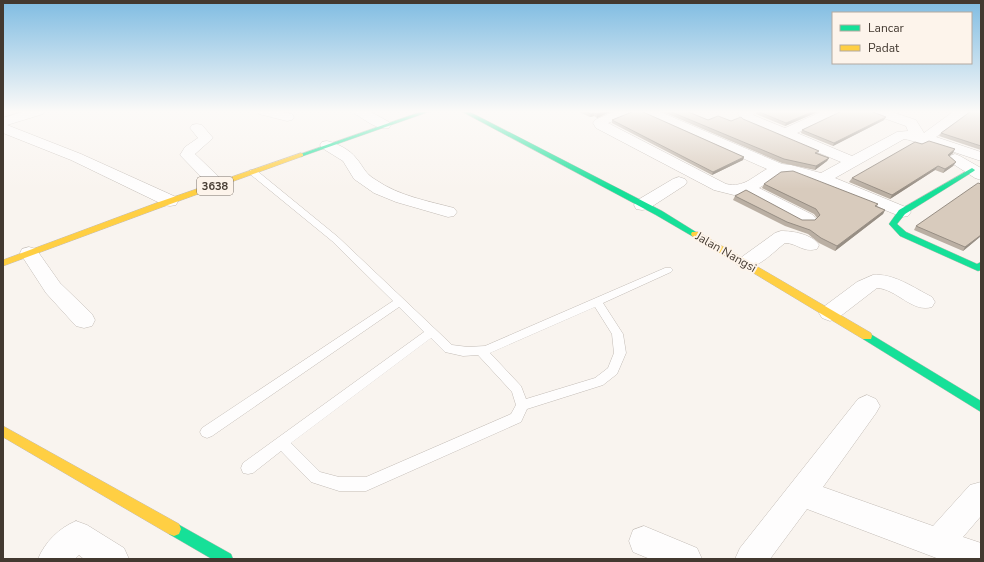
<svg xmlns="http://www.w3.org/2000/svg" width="984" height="562" font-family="'Nunito Sans',sans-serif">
  <rect width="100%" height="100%" fill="#f9f4ef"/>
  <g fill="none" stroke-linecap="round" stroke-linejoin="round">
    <g stroke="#c3bcb6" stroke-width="1">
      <path id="lane" d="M250,170H256L338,237L452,345L468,347L485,346L665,268H671L673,270L671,272L603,303L623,334L626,353L617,374L603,385L527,409L521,422L366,491H339L311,482L281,451L253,473L248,474L243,473L241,468L243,463L424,332L399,307L212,436L207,438L202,436L200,432L202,428L393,301L332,241L250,174ZM595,307L612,334L614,353L608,368L595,378L526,399L521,386L490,353ZM431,338L445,352L463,356L478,355L512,392L516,405L511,414L366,477H339L320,472L291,443Z"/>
    </g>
    <g stroke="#c3bcb6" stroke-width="1">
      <path id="street" d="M25,111H45L43,114L7,125L81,154L176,197L178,201L176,205L170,206L164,205L71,160L3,133V118Z
        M257,111H278L292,114L294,117L292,120L287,121L259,114Z
        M353,111H369L389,122L391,125L389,128C377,131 365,119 355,114Z
        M615,111H633L631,114L608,123L726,184C744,188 752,177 767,169L643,114L642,111H658L782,164L791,165L821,173L841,162L743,121L738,114L740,111H757L753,115L785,128L823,111H839L838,114L797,133L852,156L897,132L908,131L906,126L872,114L871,111H889L916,120L924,133L954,111H968L967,114L936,137L981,152V161L927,143C919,145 913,140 904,139L835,178L908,208L911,212L908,216L902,217L821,184L791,174L779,175L759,188L813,215L816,219L813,223L807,224L801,223L745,193L734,195L714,190L596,128L593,123L595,120Z
        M197,124L202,125L213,138L195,154L224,182L226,185L224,188L218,190L212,188L180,155L185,147L198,138L190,128L192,125Z
        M327,141C337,143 350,150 356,158C364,167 364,173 376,180C399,196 428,201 454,208L457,212L454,216L448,217L396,202L374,193L354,179L343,161L322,148L320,145L322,142Z
        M955,154L960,156L981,168V180L975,178L950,162L947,159L950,156Z
        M679,177L685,179L687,182L685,185L648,209L642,210L636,209L634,205L636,201L673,179Z
        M781,231C793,231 812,234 819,245L817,249C803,253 797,243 785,243C773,252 756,272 739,267L736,263L739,259L775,233Z
        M29,247L36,249L60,283L92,314L95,320L92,326L84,328L76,326L46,293L20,253L22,249Z
        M873,275C894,273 914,288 932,297L935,302L932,307C912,313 897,289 877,288L838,318L830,321L822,318L819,313L822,308L857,282Z
        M867,395L876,399L880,406L876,413L823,487L933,526L970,485L981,482V516L963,537L981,543V559H939L807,509L770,559H735L740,548L858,399Z
        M76,521L87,525L124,548L129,559H84L79,555L75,559H38C45,542 59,528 76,521Z
        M644,526L697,548L702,559H650L633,552L629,541L633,530Z"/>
    </g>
    <g stroke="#c3bcb6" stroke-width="1">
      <path id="fast" d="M423,111H431L303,156L301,157L298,155Z
        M461,111H468L662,211L699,234L695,236H692L656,215Z
        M972,168L975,170L974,171L905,214L897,224L906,232L977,264L981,262V270L978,271L900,236L889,224L899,210Z
        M867,332L981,401V412L863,339L862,336L863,333Z
        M174,522L231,554L233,559H212L169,534L167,529L169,524Z"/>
    </g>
    <g stroke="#c3bcb6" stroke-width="1">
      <path id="slow" d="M301,153L303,154V156L165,206L3,266V260L159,202Z
        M692,232H698L871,333L872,336L871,339H863L692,236L691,234Z
        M3,426L179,524L181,529L179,534L174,536L169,534L3,437Z"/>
    </g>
    <use href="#lane" fill="#fefdfd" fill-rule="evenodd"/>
    <use href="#street" fill="#fefdfd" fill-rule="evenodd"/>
    <use href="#fast" fill="#16e098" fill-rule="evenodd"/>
    <use href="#slow" fill="#ffcf43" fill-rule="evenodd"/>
  </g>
  <path fill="#baafa3" d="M577,111H612L597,118L594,116L590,117Z
    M661,111H686L708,120L731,121L743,119L829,158L827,161L815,170L782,163Z
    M757,111H820L785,126L756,114Z
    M840,111H872L873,112L884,120L833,146L801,133L802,130L840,112Z
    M968,111H981V150L939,136L941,133L968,113Z
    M632,112H643L744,157L743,160L712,175L612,123V120Z
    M922,144L953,153L949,156L956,162L953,166L943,173L935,170L890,199L849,182L852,178Z
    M764,184L878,204L877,206L885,210L883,214L835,251L819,243L808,234L785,226L733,200L735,196L802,220H815L817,218L814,214L762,188Z
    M981,184V236L963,251L914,230L916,226Z"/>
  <path fill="#978e84" d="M606,111H612L597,118V114Z
    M814,111H820L785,126L786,123Z
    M594,113V116L590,117L591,114Z
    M886,117L884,120L833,146L834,143Z
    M955,149L953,153L946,159L948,155Z
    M744,157L743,160L712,175L713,172Z
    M829,158L827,161L815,170L816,166Z
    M956,162L953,166L943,173L945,169Z
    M938,166L935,170L890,199L892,195Z
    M885,210L883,214L835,251L837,246Z
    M981,235V236L963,251L965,247Z"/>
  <path fill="#d8cbbd" stroke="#978e84" d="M584,111H606L597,114L594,113L591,114Z
    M633,111H643V112L744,157L713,172L612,120L632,112Z
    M669,111H686L708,120L718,116L731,121L741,117L743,119L819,151L815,153L829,158L816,166L784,159Z
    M757,111H814L786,123Z
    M841,111H872L873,112L886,117L834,143L802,130L840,112Z
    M970,111H981V146L941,133L970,112Z
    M929,141L955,149L948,155L956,162L945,169L938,166L892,195L852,178L915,142L922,144Z
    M793,171L878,204L875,206L885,210L837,246L821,238L810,230L787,222L735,196L746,190L802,220H815L820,215L816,209L764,184L781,172Z
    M978,183L981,184V235L965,247L916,226Z"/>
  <linearGradient id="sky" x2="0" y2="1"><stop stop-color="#7fbce2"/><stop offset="0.59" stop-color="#fcfaf8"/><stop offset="1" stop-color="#fcfaf8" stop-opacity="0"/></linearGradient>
  <rect width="984" height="189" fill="url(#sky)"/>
  <g text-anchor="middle" stroke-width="4" stroke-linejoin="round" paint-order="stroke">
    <rect fill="#fdf4eb" stroke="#7b7168" stroke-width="1" x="197" y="177" width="36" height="18" rx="3"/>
    <g font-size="11" font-weight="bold" fill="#433930">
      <text x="215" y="190">3638</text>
    </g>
    <g font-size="12" fill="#433930" stroke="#fdf4eb">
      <text transform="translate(726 252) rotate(30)" y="4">Jalan Nangsi</text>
    </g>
  </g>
  <rect width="984" height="562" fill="none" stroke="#433930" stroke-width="8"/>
  <rect x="832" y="12" width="140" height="52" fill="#fdf4eb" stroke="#b3a9a0"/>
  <rect x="840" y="25" width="20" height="6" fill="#16e098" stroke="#b3a9a0"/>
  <text x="868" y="32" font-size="12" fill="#433930">Lancar</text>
  <rect x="840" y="45" width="20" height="6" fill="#ffcf43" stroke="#b3a9a0"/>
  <text x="868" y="52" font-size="12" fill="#433930">Padat</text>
</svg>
